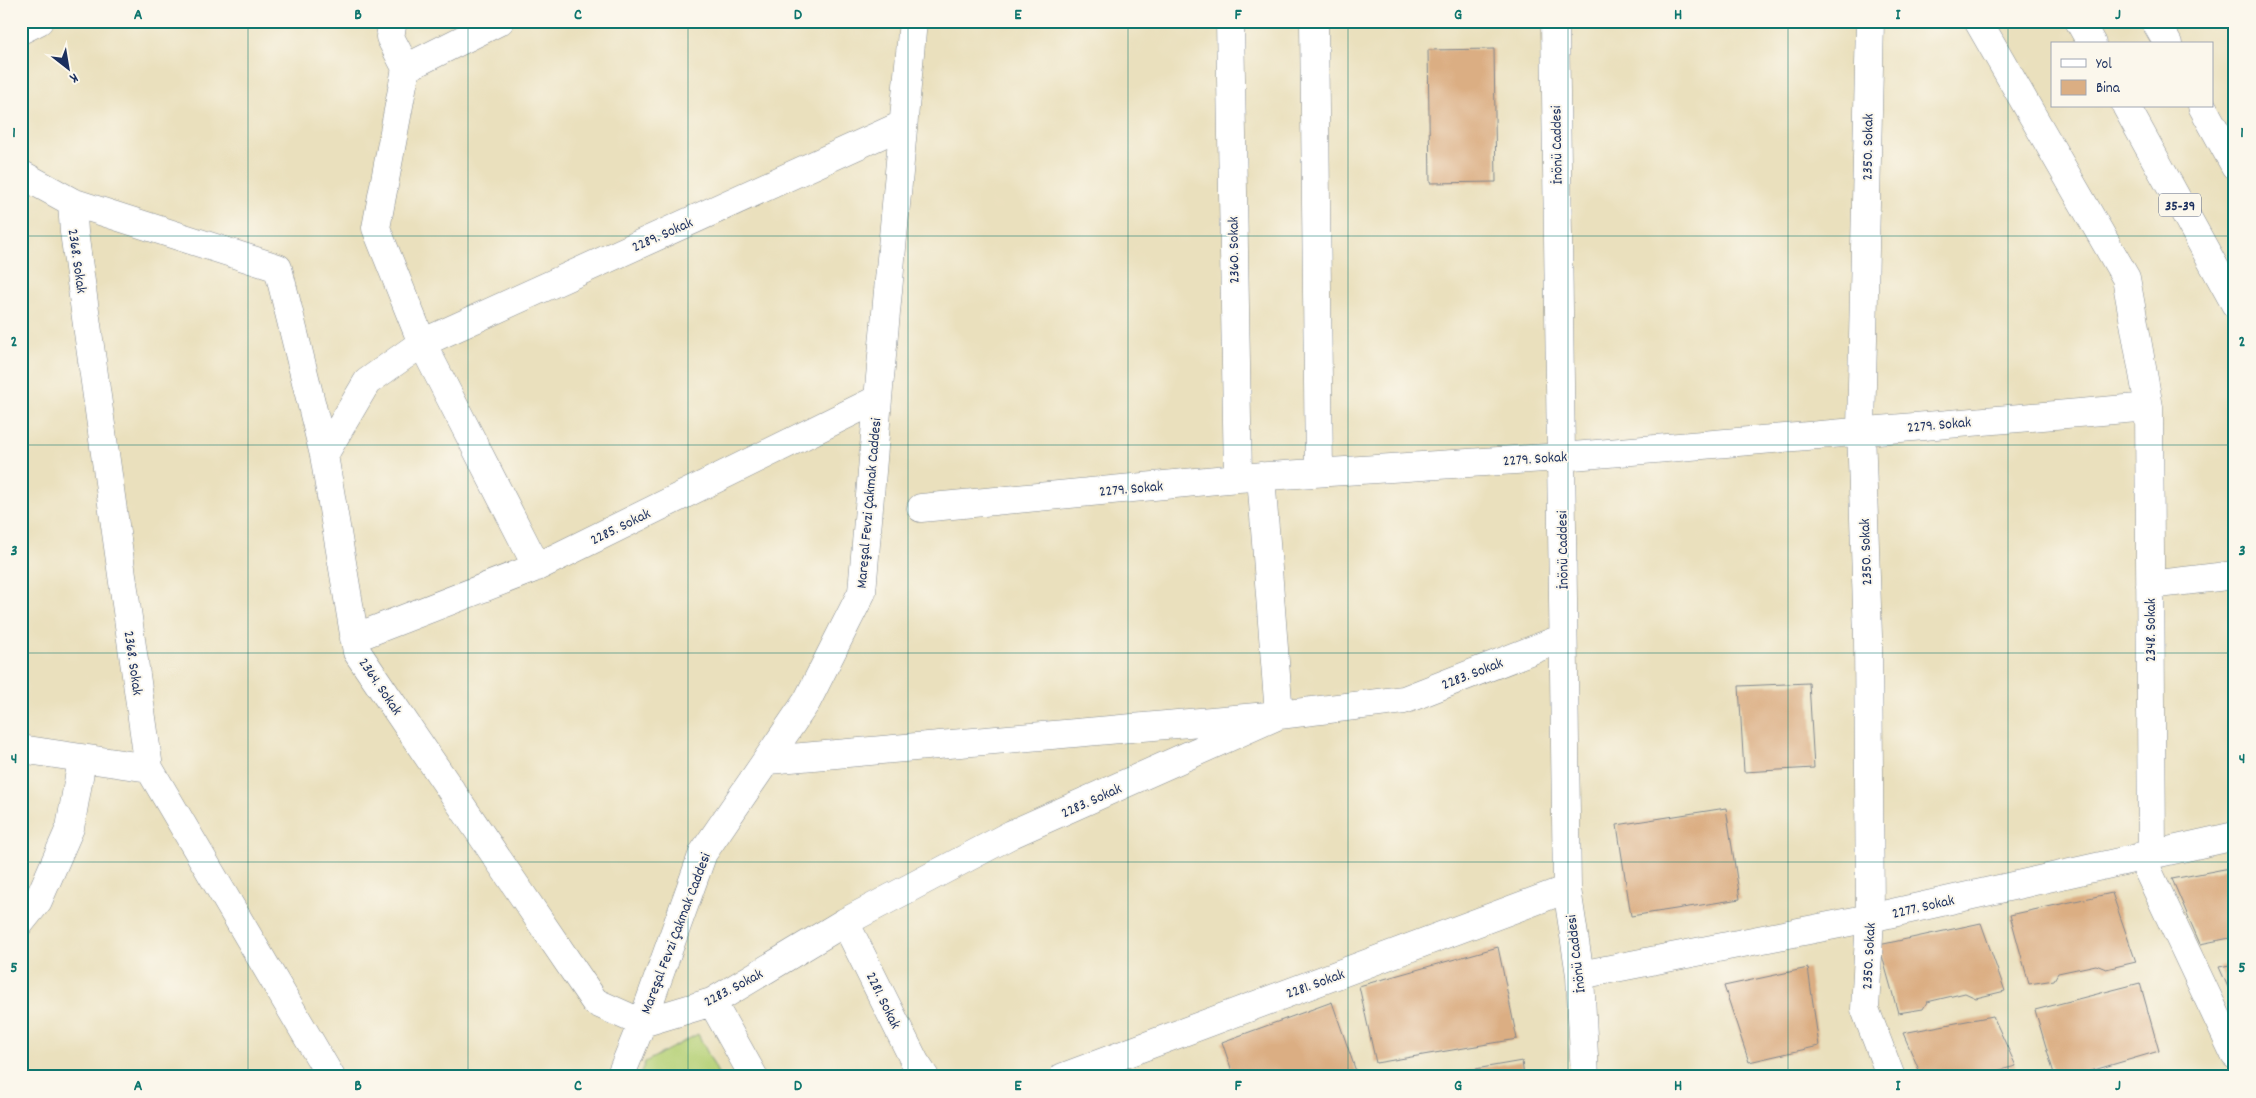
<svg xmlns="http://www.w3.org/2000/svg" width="2256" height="1098" font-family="Dekko,sans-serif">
  <rect width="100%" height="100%" fill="#fbf7ec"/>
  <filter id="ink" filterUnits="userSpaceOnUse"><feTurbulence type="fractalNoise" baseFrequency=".02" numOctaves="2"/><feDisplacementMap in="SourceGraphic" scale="10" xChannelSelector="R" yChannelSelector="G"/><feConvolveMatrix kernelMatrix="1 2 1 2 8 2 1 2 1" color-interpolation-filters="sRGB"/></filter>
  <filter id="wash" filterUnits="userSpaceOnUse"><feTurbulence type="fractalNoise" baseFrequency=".0096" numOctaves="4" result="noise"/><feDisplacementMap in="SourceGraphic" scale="20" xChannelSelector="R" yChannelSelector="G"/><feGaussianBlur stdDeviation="1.12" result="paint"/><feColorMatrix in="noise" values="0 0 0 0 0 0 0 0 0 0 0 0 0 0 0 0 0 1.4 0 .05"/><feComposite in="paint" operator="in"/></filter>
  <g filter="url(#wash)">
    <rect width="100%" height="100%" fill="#eae0bd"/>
    <path fill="#b5d076" stroke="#68806a" d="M698,1034L720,1077H639L645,1062Z"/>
    <g id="blocks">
      <path fill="#dbae83" d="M1494,49L1496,182L1430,183L1428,50Z
        M1809,683L1814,768L1744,772L1739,686Z
        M1726,808L1740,899L1631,916L1617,825Z
        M2235,867V937L2200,944L2172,879Z
        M2112,893L2136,962L2106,969L2096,965L2058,973L2054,980L2029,984L2010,915Z
        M1981,923L2005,991L1976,998L1965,993L1927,1002L1923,1009L1898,1013L1879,945Z
        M1498,947L1517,1039L1376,1063L1359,986Z
        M2235,964V1003L2219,967Z
        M1808,968L1819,1046L1749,1062L1724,986Z
        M2140,983L2159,1051L2070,1077H2055L2035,1010Z
        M1332,1002L1358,1077H1234L1222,1042Z
        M1993,1016L2016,1066L1973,1077H1922L1903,1033Z
        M1522,1061L1524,1077H1435V1076Z"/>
    </g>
  </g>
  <g filter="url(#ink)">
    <use href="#blocks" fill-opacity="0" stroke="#82888e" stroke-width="1"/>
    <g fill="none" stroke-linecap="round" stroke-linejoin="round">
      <g stroke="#82888e" stroke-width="29">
        <path id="minor" d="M393,21L390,37L406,68L376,228L422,343L537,567
          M1230,21L1238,478
          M1314,21L1319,472
          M1555,21L1567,889L1580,975L1585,1077
          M1870,21L1861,430L1868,636L1870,918L1865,1009L1891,1077
          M1978,21L2126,278L2149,407L2152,853
          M21,30L39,21
          M406,68L500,21
          M21,174L72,202L278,268L324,455L357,652L595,1002L642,1023L712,1002L845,922L1012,834L1279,715L1404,700L1563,638
          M72,202L74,232L149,768L331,1077
          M324,455L367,382L422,343L902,125
          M921,508L1238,478L1561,457L2149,407
          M2150,585L2235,575
          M354,638L537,567L878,399
          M21,749L149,768
          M768,760L1279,715L1261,476
          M2141,856L2235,1055
          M21,922L38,901L70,828L82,760
          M845,922L915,1062L925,1077
          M1580,975L1870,918L2235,836
          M712,1002L754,1077
          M620,1077L642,1023L703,853L807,701L862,592L878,399L913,21
          M1063,1077L1567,889"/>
      </g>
      <g stroke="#82888e" stroke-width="29">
        <path id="major" d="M2079,21L2092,44
          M2155,21L2168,44
          M2126,106L2235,304
          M2202,106L2235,166"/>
      </g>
      <use href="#minor" stroke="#fff" stroke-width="28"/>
      <use href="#major" stroke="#fff" stroke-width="28"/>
    </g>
  </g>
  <path fill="none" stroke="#0f766e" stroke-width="1" stroke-opacity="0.55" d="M248,21V1077M468,21V1077M688,21V1077M908,21V1077M1128,21V1077M1348,21V1077M1568,21V1077M1788,21V1077M2008,21V1077M21,236H2235M21,445H2235M21,653H2235M21,862H2235"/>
  <g text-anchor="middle" stroke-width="4" stroke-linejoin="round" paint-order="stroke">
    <rect fill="#fbf7ec" stroke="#5e6b89" stroke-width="1" x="2159" y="193.5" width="42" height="23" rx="4"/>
    <g font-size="14" font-weight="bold" fill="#1b2f5e">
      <text x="2180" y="210">35-39</text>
    </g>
    <g font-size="15" fill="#1b2f5e" stroke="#fbf7ec">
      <text transform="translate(1556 145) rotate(-91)" y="5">İnönü Caddesi</text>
      <text transform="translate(1867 147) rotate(-89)" y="5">2350. Sokak</text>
      <text transform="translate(662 234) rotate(-24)" y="5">2289. Sokak</text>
      <text transform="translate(1233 250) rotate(-91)" y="5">2360. Sokak</text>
      <text transform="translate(78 261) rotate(82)" y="5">2368. Sokak</text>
      <text transform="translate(1939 424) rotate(-5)" y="5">2279. Sokak</text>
      <text transform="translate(1535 458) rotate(-4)" y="5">2279. Sokak</text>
      <text transform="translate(1131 488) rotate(-5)" y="5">2279. Sokak</text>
      <text transform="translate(868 503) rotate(-85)" y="5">Mareşal Fevzi Çakmak Caddesi</text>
      <text transform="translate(620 526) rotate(-26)" y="5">2285. Sokak</text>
      <text transform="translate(1562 550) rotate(-91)" y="5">İnönü Caddesi</text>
      <text transform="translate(1865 552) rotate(-92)" y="5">2350. Sokak</text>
      <text transform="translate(2150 630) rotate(-90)" y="5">2348. Sokak</text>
      <text transform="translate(134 663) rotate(82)" y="5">2368. Sokak</text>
      <text transform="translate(1472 673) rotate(-21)" y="5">2283. Sokak</text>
      <text transform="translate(381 686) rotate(56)" y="5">2364. Sokak</text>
      <text transform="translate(1091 800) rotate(-24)" y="5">2283. Sokak</text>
      <text transform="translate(1923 906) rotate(-13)" y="5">2277. Sokak</text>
      <text transform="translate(675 933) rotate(-69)" y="5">Mareşal Fevzi Çakmak Caddesi</text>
      <text transform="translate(1575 954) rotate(-97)" y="5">İnönü Caddesi</text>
      <text transform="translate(1868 956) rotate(-87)" y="5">2350. Sokak</text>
      <text transform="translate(1315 983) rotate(-20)" y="5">2281. Sokak</text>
      <text transform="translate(733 987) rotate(-28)" y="5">2283. Sokak</text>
      <text transform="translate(884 1000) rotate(64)" y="5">2281. Sokak</text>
    </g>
  </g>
  <rect width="2256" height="1098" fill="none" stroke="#fbf7ec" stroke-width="55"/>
  <rect x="2051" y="42" width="162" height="65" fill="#fbf7ec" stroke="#a1a7b3"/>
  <rect x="2061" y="59" width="25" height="8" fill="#ffffff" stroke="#a1a7b3"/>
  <text x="2096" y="68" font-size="15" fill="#1b2f5e">Yol</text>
  <rect x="2061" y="80" width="25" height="15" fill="#dbae83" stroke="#a1a7b3"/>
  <text x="2096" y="92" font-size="15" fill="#1b2f5e">Bina</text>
  <g transform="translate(68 68) rotate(149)" stroke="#fbf7ec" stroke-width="4" paint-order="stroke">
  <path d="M0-4L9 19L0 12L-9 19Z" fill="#1b2f5e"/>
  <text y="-8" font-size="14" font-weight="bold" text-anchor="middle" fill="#1b2f5e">K</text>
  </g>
  <rect x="28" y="28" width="2200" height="1042" fill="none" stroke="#0f766e" stroke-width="2"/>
  <g font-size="16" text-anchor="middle" font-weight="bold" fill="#0f766e">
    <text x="138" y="19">A</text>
    <text x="358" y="19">B</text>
    <text x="578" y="19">C</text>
    <text x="798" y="19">D</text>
    <text x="1018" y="19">E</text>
    <text x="1238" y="19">F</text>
    <text x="1458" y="19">G</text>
    <text x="1678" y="19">H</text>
    <text x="1898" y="19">I</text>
    <text x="2118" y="19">J</text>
    <text x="14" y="137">1</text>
    <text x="2242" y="137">1</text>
    <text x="14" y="346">2</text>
    <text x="2242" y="346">2</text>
    <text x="14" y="555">3</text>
    <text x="2242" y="555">3</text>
    <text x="14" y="763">4</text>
    <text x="2242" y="763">4</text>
    <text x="14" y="972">5</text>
    <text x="2242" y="972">5</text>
    <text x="138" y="1090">A</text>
    <text x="358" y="1090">B</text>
    <text x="578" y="1090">C</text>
    <text x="798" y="1090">D</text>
    <text x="1018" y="1090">E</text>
    <text x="1238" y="1090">F</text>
    <text x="1458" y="1090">G</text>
    <text x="1678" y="1090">H</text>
    <text x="1898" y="1090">I</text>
    <text x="2118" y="1090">J</text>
  </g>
</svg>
